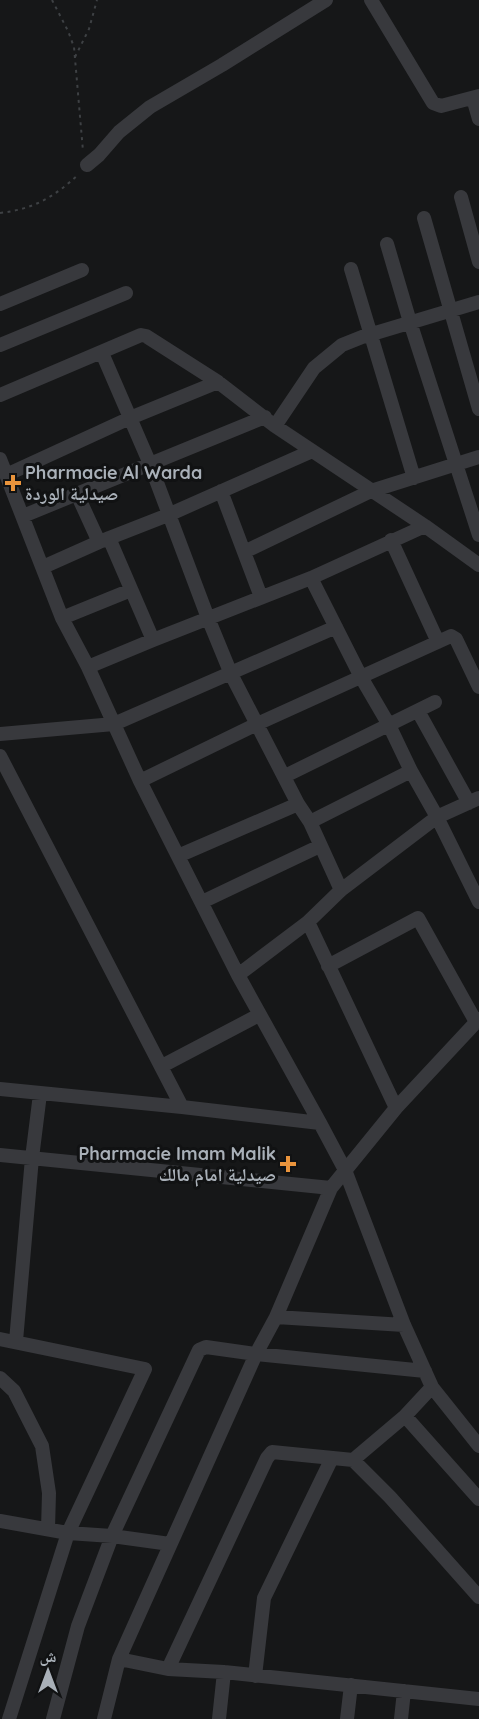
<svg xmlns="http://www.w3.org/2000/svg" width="479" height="1719" font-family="Quicksand,'Noto Naskh Arabic',sans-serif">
  <rect width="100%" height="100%" fill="#161718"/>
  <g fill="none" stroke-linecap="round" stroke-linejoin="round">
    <path stroke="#3e4144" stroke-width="2" stroke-dasharray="3 4.5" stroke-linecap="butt" d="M52,0L68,31L74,47L83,151
      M75,57L89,29L97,0
      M0,213C34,209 54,197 79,174"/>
    <path stroke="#38393d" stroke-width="14" d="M371,0L433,103L441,106L479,96
      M473,98L479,119
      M87,165L99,155L119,132L150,107L222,65L326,0
      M461,197L479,262
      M424,218L479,409
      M387,244L410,322L479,535
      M351,269L414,478
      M0,304L82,270
      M0,345L126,293
      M102,353L150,464L208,618L231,674L298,804L310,822L341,890
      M0,395L141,335L146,336L218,382L275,426L425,526L479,565
      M275,426L314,368L342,345L362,337L479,302
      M0,459L62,618L88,667L140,781L238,975L320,1123L345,1170L404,1325L432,1387L479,1446
      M6,475L130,418L218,382
      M221,491L261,597
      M77,494L99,542
      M23,516L265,417
      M109,538L153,640
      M391,540L438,642
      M244,552L371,491L479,457
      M43,567L99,542L168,515L312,451
      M311,578L361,677L389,725L411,771L437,817L479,902
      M62,618L131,590
      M88,667L153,640L311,578L425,526
      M418,711L469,803
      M0,734L114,724L336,627
      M0,756L182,1107
      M285,776L435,702
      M140,781L257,724L451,636L456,639L479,687
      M310,822L411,771
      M178,856L298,804
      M202,902L320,846
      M308,922L396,1108
      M328,966L418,918L476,1022
      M238,975L308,922L341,890L437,817L479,798
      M162,1066L259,1015
      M0,1089L182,1107L320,1123
      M0,1155L331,1188
      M276,1317L404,1325
      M0,1339L145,1369L68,1533L9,1719
      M16,1341L32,1158L40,1094
      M0,1378L14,1391L42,1446L49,1493L48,1529
      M405,1416L479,1499
      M353,1460L405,1416L432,1387
      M0,1521L68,1533L112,1536L170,1544
      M119,1659L168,1669L224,1672L479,1699
      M168,1669L267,1458L272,1452L353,1460L390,1497L479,1597
      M255,1676L264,1598L332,1458
      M53,1719L78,1626L112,1536L199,1350L206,1347L256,1354L425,1371
      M104,1719L119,1659L256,1354L276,1317L331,1188L396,1108L479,1019
      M219,1719L224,1672
      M347,1719L351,1685
      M401,1719L404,1691"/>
  </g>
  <g fill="#ea943c" stroke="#111213" stroke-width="2">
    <path d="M10 474h6v6h6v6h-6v6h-6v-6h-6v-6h6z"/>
    <path d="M285 1155h6v6h6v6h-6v6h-6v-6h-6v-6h6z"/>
  </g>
  <g text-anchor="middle" stroke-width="6" stroke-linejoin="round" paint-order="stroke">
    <g font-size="18" font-weight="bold" fill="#a9b0b8" stroke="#111213" text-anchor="start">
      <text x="25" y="479">Pharmacie Al Warda<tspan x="25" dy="21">صيدلية الوردة</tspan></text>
      <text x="276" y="1160" text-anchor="end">Pharmacie Imam Malik<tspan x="276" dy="21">صيدلية امام مالك</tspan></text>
    </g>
  </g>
  <g transform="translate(48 1671)" stroke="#111213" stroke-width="4.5" paint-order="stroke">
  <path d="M0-4.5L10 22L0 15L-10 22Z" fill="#a9b0b8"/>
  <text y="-9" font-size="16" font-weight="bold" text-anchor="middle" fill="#a9b0b8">ش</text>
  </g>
</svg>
